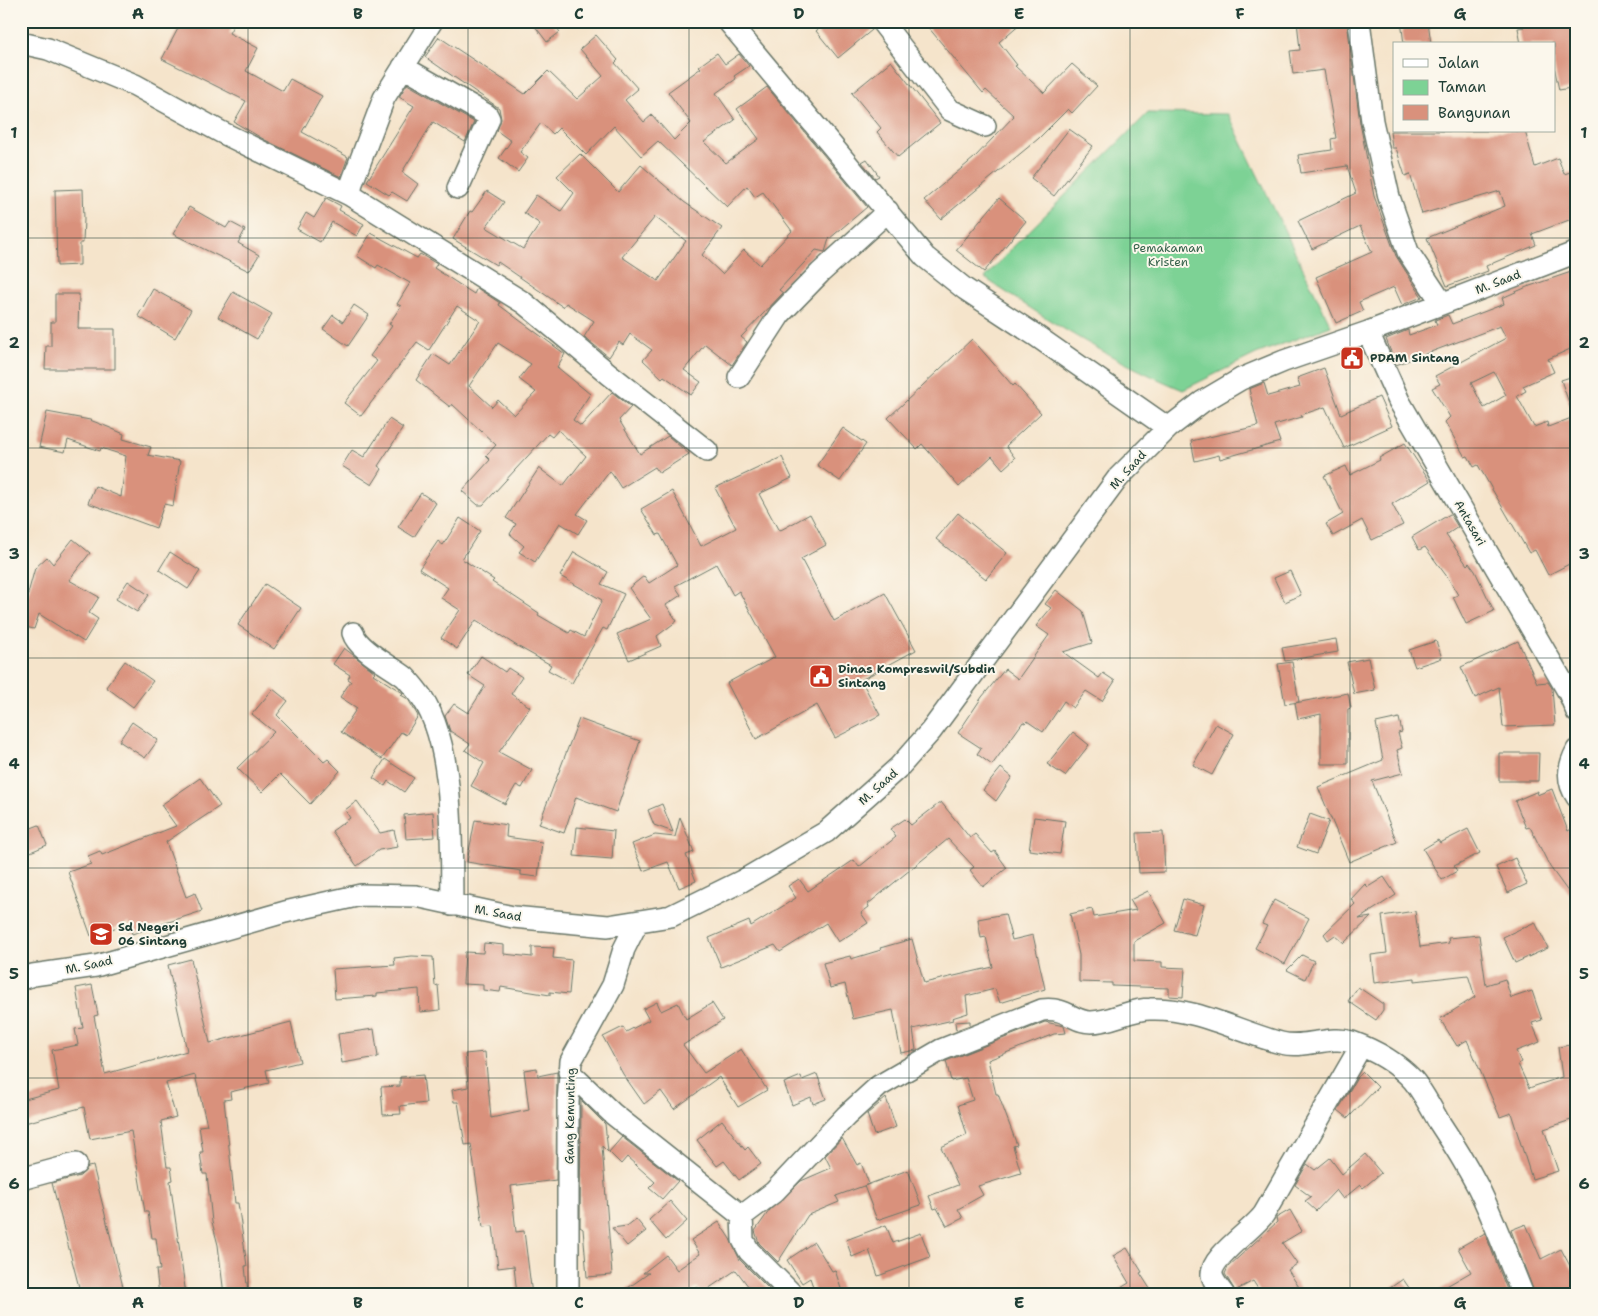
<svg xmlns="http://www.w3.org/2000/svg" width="1598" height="1316" font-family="'Shantell Sans',sans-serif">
  <rect width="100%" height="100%" fill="#fbf7ec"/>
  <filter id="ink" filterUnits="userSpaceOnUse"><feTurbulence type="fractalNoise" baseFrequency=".02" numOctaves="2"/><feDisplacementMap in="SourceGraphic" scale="10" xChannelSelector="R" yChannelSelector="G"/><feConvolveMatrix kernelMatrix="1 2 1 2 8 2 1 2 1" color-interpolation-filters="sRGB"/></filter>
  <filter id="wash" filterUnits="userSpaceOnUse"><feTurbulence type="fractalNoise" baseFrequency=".0096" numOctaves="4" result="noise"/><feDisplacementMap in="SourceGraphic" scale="20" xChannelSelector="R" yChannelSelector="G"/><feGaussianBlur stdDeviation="1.12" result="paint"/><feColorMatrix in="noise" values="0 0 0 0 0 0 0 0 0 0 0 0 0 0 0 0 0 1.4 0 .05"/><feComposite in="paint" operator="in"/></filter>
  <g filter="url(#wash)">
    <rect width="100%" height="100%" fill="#f5e4cb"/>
    <path fill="#7dd295" stroke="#4e8864" d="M1148,113L1228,114L1331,326L1256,354L1183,390C1113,361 1048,321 985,278L1013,247Z"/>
    <g id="blocks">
      <path fill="#d9917c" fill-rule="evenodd" d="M182,21H236L229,33L258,48L246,71L283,91L290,79L322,96L302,132L348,157L341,177L265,140L234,122L246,101L162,59Z
        M531,21H551L560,32L547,42Z
        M828,21H869L872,30L838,58L816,31Z
        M923,21H1023L999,42L1017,65L1015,66L1044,93L1072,64L1097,86L1072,113L1068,109L1038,139L941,219L924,200L974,158L1014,116L986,90L983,93Z
        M1297,21H1347L1360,123L1374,196L1396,256L1422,297L1402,305L1394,287L1359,302L1363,311L1336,323L1316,277L1372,252L1360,226L1312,249L1298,221L1356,193L1347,166L1301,173L1298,155L1332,150L1331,139L1336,138L1324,70L1293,74L1290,51L1300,50Z
        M1401,21H1428L1431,44H1404Z
        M1522,21H1577V87L1559,90L1554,66V44H1521L1518,28L1524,27Z
        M596,35L618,60L615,63L638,89L625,100L644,122L652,115L674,140L691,123L668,92L701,68L699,66L717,53L725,64L739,54L749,66L734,76L736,79L716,93L735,120L704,142L726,163L759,139L737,109L767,87L867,207L829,239L825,252L816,250L779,290L783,293L741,337L747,342L732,365L705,344L684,370L701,382L691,395L664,376L662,378L643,360L652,350L630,334L623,345L619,342L609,357L584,337L594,321L566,303L563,307L498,262L496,265L453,239L470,211L472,212L487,191L504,202L486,227L523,249L540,224L524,213L536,195L561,211L574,193L557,176L580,154L618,192L641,165L684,202L722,228L702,255L722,274L744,250L760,265L792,231L763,192L755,197L747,186L727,207L658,141L641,156L614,126L586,155L559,128L553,134L541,123L520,152L528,158L518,172L499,158L511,141L497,131L501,119L499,108L425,57L439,37L525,94L548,71L577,99L603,76L580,49ZM655,217L686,241L658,281L622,257Z
        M891,61L940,123L898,157L877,132L881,128L852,93Z
        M407,84L474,122L465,142L433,122L402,172L418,184L407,201L392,192L389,195L367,181L414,106L399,97Z
        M1069,129L1093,146L1054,196L1031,178Z
        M1390,131H1525L1535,167L1558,158L1564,174L1577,170V217L1532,234L1536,245L1486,266L1488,271L1447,286L1427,238L1505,206L1500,191L1422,214L1410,174L1405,176L1396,148H1392Z
        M867,159L879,176L875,178L862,162Z
        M83,189L84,219L83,243H80V265L57,266L55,190Z
        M326,198L341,206L339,210L364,224L357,236L332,222L320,242L297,229L306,213L314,218Z
        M999,198L1026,221L984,272L956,250Z
        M189,207L226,228L230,222L245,230L238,243L259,255L249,271L173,234Z
        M371,233L417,258L420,254L437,264L434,268L474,294L477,288L500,303L499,305L565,354L557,367L590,394L573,420L581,426L612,392L631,407L619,420L640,454L668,436L689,454L659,473L655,467L621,488L610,471L577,514L587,520L578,534L560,523L535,562L519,552L524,546L510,534L516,524L506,518L539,468L563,486L586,456L558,430L552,437L548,434L483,505H478L462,491L490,460L486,456L496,445L452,404L450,407L416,380L433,354L450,365L480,321L457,306L429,350L417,342L361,416L344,403L377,361L370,356L392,326L389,324L401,306L397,304L410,283L378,265L376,268L357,256ZM498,343L531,364L519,379L536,392L514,415L498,400L492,407L469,386Z
        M1577,270V346L1548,359L1554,372L1523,386L1526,391L1517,396L1534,427L1547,422L1548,427L1574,417L1561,380L1577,375V560L1548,575L1535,550L1529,553L1478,465L1474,467L1468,456L1465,457L1445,422L1450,417L1432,388L1440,384L1435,376L1506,338L1500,326L1396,365L1386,339L1408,330L1409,335L1437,325L1435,320L1448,315L1452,324L1504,304L1502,298L1527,287ZM1494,372L1506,395L1484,408L1471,383Z
        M153,289L191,310L175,338L138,316Z
        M233,292L272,314L257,339L218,317Z
        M55,294H79L78,329H115V369H45L46,346H51V322H55Z
        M354,305L369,315L348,346L323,329L333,315L343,322Z
        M972,339L1013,386L1015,384L1041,413L1006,446L1015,458L1003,469L992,456L959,487L922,444L917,449L888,418Z
        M1324,368L1341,414L1379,397L1392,426L1344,448L1325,407L1301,415L1302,417L1274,425L1280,442L1220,459L1219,455L1195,461L1191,441L1258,426L1249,389L1264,383L1268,396L1300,387L1297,378Z
        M47,412L90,420L108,427L124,434L123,439L151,447L148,455L180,461L173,506L164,504L156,528L88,503L95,486L121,497L126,456L101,448L100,451L68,440L65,452L39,447Z
        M389,419L403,428L378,466L382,469L372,485L342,466L352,450L364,457Z
        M843,428L866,444L840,481L817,465Z
        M1405,443L1430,481L1392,504L1403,525L1372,540L1362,520L1333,536L1326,524L1343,514L1324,476L1346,466L1350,475L1380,460L1379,458Z
        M782,457L792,478L759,494L779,531L810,514L826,545L801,559L834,621L885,593L916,650L861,680L880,715L835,738L817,705L756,739L727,683L775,657L739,591L733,595L716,564L675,586L681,595L666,605L677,621L657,636L661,646L629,660L617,634L651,619L629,588L644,576L649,583L677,565L660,534L657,535L641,509L672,491L701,546L736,528L715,488Z
        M421,493L436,503L414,537L398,527Z
        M958,513L1007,553L986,579L936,539Z
        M1450,514L1458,527L1446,535L1467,565L1469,563L1475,571L1494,611L1466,624L1453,597L1458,595L1448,578L1425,547L1419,550L1412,537Z
        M460,518L480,531L462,559L494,580L492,582L539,613L538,615L569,633L571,630L584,637L602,600L560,576L574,552L608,572L601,584L624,594L607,630L603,628L572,683L548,670L551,665L517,646L476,620L457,649L441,638L460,610L441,598L448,588L419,569L438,541L443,545Z
        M73,539L90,553L69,580L99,597L89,613L98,619L84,642L39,614L34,629L21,626V607L24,608L35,568L47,557L53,564Z
        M170,552L200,571L188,589L159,570Z
        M1290,571L1301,595L1285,602L1274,578Z
        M128,581L149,595L137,612L116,599Z
        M265,584L301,608L274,649L238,625Z
        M1056,590L1083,611L1092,643L1063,652L1099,678L1103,673L1115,681L1102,701L1086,691L1073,708L1064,701L1043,732L1027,721L1025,723L1023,722L992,765L977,754L981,748L958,733L982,697L1005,669L1018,679L1049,635L1036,626L1051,608L1045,604Z
        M1336,639L1338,652L1285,661L1282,648Z
        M1436,641L1442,658L1415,667L1409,650Z
        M1518,641L1537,683L1548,682L1552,688L1555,725L1503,727L1499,687L1475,698L1461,667Z
        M344,648L375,672L373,674L403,693L401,695L408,699L418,716L406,735L401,732L382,759L341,732L357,708L340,697L351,681L348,679L350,675L333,664Z
        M481,656L505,672L508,668L522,677L511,694L530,707L499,752L532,770L522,788L516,785L505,804L471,786L484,763L465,750L470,744L450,731L445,716L454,704L468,713L485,686L468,675Z
        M1368,658L1375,690L1354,694L1347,662Z
        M125,661L153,681L133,707L106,687Z
        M1292,662L1299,702L1285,704L1278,664Z
        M273,689L288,701L277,715L324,762L328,759L340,771L310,804L280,774L262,792L237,768L274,732L252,714Z
        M1348,693L1351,708L1348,709V764H1321V714L1298,719L1295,703Z
        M1399,718L1402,732L1398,733L1402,748L1397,750L1403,773L1372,781L1397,842L1349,862L1318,787L1383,760L1376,723Z
        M579,719L640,741L616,812L576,797L564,833L539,824Z
        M132,722L158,740L145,758L119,741Z
        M1216,724L1234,734L1212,775L1193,765Z
        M1073,732L1089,745L1065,776L1047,764Z
        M1499,753H1539L1538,781H1499Z
        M385,759L414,778L404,792L388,781L385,786L373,778Z
        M1001,768L1012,777L996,801L983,790Z
        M200,778L220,806L166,842L186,897L195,893L202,911L132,934L129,923L91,936L68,872L91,864L88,856L100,851L102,855L176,826L161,805Z
        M1552,789L1568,831L1577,826V904L1550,867L1530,827L1526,828L1515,801L1538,791L1537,795Z
        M357,801L380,833L394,830L398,847L379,850L357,866L332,831L350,818L345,810Z
        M941,802L970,838L975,834L992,853L995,851L1007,868L983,887L970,870L974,867L948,839L868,904L869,907L861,913L868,923L838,942L826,923L780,952L775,945L721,967L709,938L749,921L751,926L796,898L788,886L799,879L808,891L854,860L859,867L896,837L890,829L905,819L911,825Z
        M662,804L673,832L654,825L648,810Z
        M433,812L435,837L406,839L404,815Z
        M1310,814L1329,821L1316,854L1297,847Z
        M680,817L694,852L686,855L696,881L679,888L668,862L643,871L632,844L655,835L675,837Z
        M1034,817L1065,821L1060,854L1029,850Z
        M475,820L507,825L506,837L542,842L538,877L521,875V871L467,862Z
        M39,825L47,845L21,856V832Z
        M577,827L614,831L612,859L574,856Z
        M1468,829L1480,853L1454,866L1457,871L1442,880L1423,849L1438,840L1440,843Z
        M1163,832L1165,872L1139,873L1137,833Z
        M1515,858L1527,884L1508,893L1496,867Z
        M1384,877L1396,895L1359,919L1371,917L1344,943L1335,935L1328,940L1324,934L1355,904L1351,899L1365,884L1368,887Z
        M1148,891L1166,923L1134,941V961L1162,962V967L1185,968L1183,997L1169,996V988L1112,986V983L1079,982V955L1070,914L1092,909L1094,917L1136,910L1130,900Z
        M1183,899L1204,905L1195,935L1174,930Z
        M1274,900L1309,918L1285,964L1255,948L1267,926L1262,924Z
        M1415,911L1420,947L1449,943L1448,938L1479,935L1486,985L1505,979L1511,998L1532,991L1542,1020L1532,1023L1540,1042L1516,1051L1521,1062L1518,1064L1529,1088L1562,1077L1558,1047L1577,1044V1118L1544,1129L1558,1171L1532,1179L1511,1113L1500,1117L1467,1040L1457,1046L1440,1019L1475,997L1468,975L1415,981V978L1374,983L1371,955L1387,953L1382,916Z
        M1005,914L1012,940L1033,935L1045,989L1000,1003L995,989L966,996L968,1013L952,1018L953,1020L913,1029L916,1050L901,1053L893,1010L853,1019L845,984L830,988L823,963L850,956L851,959L881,950L880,948L912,939L924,983L993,967L986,937L981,938L978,919Z
        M1535,922L1548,948L1515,963L1503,937Z
        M484,943L504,945V954L532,957V947L554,948L553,958L572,960L569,994L550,992V995L501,987L500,992L483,990V985L463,984L465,952L483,953Z
        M1302,955L1314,961L1305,979L1287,970Z
        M412,956L433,957L435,986L438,985L440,1010L420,1012L419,989L377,993V996L335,999L333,969L395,965L394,958Z
        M191,959L210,1043L291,1022L300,1062L266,1070L269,1083L230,1092L231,1099L224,1100L235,1203H238L247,1266H245L248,1295H224L218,1245L212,1222L207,1174H203L200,1152H203L199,1126L207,1125L195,1075L166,1083L176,1117L161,1121L167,1167H171L173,1180L170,1181L186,1295H159L156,1270H160L156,1238H152L148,1212H145L131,1131L90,1139L84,1107L21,1124V1100L59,1090L52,1050L78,1045L75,1029L83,1028L76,988L92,985L98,1015L94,1016L105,1074L187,1051L168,965Z
        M1358,987L1383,1004V1010L1376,1020L1348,1001Z
        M657,1002L661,1011L678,1003L686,1019L712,1003L723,1020L683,1045L704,1073L741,1049L767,1090L738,1107L719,1077L674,1109L661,1091L644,1104L623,1074L603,1037L623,1027L626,1032L649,1020L643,1009Z
        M970,1021V1025L956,1030L955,1022Z
        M1045,1022L1064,1026L1066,1033L1054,1034L988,1060L996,1094H998L1017,1145L1013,1146L1021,1173L978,1186L983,1195L958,1209L963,1218L947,1226L937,1208L934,1209L929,1196L958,1185L941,1147L967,1135L958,1105L973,1100L966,1078L951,1081L946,1061Z
        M374,1029L378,1057L342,1063L338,1034Z
        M485,1052L491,1118L529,1110L524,1070L537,1068L538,1076L557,1072L556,1180L511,1186L516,1232L524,1231L532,1295H517L514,1266L498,1268L493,1226L483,1227L471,1144L465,1145L458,1102H454L452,1090L468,1087L465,1054Z
        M1363,1072L1378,1087L1348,1118L1338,1110L1357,1078Z
        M817,1074L826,1099L813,1104L811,1097L792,1105L784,1083L801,1076L802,1080Z
        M423,1075L426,1103L400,1106L401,1114L383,1115L381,1087L400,1086V1077Z
        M886,1098L896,1127L874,1135L867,1114Z
        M581,1100L605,1124L608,1152L602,1146L612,1275L587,1277L583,1229L580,1227Z
        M722,1120L745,1150L748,1147L761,1164L739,1180L724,1161L717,1166L697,1140Z
        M622,1137L678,1181L662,1199L649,1188L655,1182L627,1157L621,1164L609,1152Z
        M842,1138L857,1165L861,1163L869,1184L836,1196L839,1202L808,1215L778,1262L759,1243L755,1231L769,1211L801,1181L831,1168L825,1156Z
        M1365,1154L1381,1173L1363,1188L1360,1185L1343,1199L1336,1190L1316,1211L1305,1201L1311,1197L1295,1185L1307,1164L1315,1170L1330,1158L1342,1174Z
        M93,1166L125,1295H81L52,1183L80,1176L88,1167Z
        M908,1170L921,1205L877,1220L864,1186Z
        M670,1201L687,1221L666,1240L649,1220Z
        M1290,1210L1302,1231L1282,1243L1297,1264L1288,1270L1304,1295H1262L1253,1281L1235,1291L1225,1274L1228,1267L1277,1222L1276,1218Z
        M636,1219L646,1231L627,1246L612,1228L627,1226Z
        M719,1222L730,1239L740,1260L775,1295H755L736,1270L702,1293L697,1287L687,1295H618L649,1273H643L666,1255L677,1270L700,1254L691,1240Z
        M1526,1224L1541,1259L1561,1249L1577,1279V1295H1535L1511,1230Z
        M886,1225L893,1243L921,1233L930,1257L878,1276L869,1250L852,1257L846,1240Z
        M1485,1233L1509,1295H1431L1471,1272L1458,1248Z
        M814,1242L832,1271L835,1270L843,1295H816L810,1278L802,1283L787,1260Z
        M1127,1248L1142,1272L1140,1273L1154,1295H1109L1129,1283L1113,1256Z
        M1403,1279L1414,1295H1380Z"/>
    </g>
  </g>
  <g filter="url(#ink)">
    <use href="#blocks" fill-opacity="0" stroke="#6a7769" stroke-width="1"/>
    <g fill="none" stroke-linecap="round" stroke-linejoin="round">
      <g stroke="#6a7769" stroke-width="24">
        <path id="minor" d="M728,21L925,257L965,289L1035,335L1168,428
          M881,21L950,110L985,126
          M1359,21L1372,121L1389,197L1408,252L1442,303
          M21,43L48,49L135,85L221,132L350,195L524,303L609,374L707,451
          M403,67L487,115L489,119L458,188
          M350,195L352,183L384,98L432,21
          M1368,332L1399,401L1569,693L1577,712
          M739,377L780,314L820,273L888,211
          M353,633C358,650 391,666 405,677C409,681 413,686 417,691C456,737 451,846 452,905
          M1577,750C1568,767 1566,781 1577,797
          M21,979L33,975L96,966L285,912L361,895L416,896L513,917L608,926L671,916L742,881L826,832L899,767L931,731L1118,478L1168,428L1202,402L1241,379L1284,361L1368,332L1577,252
          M569,1072L613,1114L742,1216L743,1240L749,1251L793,1295
          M21,1179L76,1164
          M742,1216L774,1192L846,1116L879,1086L941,1050L1042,1010C1068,1007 1072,1022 1091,1022C1111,1022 1130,1009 1150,1009C1195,1007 1239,1032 1281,1043C1306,1049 1329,1035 1352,1042C1374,1050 1397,1063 1413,1080C1423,1092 1431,1108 1439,1122C1453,1143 1466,1164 1478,1187C1495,1221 1508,1259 1523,1295
          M568,1295V1102L571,1061L613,985L624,949L637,923
          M1224,1295C1220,1289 1213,1282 1212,1275C1210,1257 1253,1230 1264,1214L1361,1046"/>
      </g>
      <use href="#minor" stroke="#fff" stroke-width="21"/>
    </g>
  </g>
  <path fill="none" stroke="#1f3d34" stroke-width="1" stroke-opacity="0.55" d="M248,21V1295M468,21V1295M689,21V1295M909,21V1295M1130,21V1295M1350,21V1295M21,238H1577M21,448H1577M21,658H1577M21,868H1577M21,1078H1577"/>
  <defs>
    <g id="civic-square" transform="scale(1.25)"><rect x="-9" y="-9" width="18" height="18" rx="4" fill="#c8321e" stroke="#fbf7ec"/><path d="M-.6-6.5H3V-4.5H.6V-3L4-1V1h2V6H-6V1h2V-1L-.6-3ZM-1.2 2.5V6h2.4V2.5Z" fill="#fff"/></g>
    <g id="school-square" transform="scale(1.25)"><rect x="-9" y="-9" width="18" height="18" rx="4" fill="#c8321e" stroke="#fbf7ec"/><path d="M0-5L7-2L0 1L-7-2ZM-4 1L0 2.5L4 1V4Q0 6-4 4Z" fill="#fff"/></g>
  </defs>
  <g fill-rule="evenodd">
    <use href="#civic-square" x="1352" y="358"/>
    <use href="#civic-square" x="821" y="676"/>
    <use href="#school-square" x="101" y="934"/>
  </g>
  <g text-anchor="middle" stroke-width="4" stroke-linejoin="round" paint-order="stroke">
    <g font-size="12" fill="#36624c" stroke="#fbf7ec">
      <text x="1168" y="252">Pemakaman<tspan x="1168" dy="14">Kristen</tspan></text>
    </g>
    <g font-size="12" fill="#1f3d34" stroke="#fbf7ec">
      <text transform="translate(1498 282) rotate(-21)" y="4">M. Saad</text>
      <text transform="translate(1128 470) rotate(-48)" y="4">M. Saad</text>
      <text transform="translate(1470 523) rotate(60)" y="4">Antasari</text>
      <text transform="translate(878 787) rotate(-42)" y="4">M. Saad</text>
      <text transform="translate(498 913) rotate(10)" y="4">M. Saad</text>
      <text transform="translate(89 965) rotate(-12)" y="4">M. Saad</text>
      <text transform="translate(570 1116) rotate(-89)" y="4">Gang Kemunting</text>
    </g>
    <g font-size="12" font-weight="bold" fill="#1f3d34" stroke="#fbf7ec" text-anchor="start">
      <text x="1370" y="362">PDAM Sintang</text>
      <text x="838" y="673">Dinas Kompreswil/Subdin<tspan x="838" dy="14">Sintang</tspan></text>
      <text x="118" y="931">Sd Negeri<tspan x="118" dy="14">06 Sintang</tspan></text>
    </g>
  </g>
  <rect width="1598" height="1316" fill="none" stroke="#fbf7ec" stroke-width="55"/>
  <rect x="1393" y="42" width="162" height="90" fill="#fbf7ec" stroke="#a3ada2"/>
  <rect x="1403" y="59" width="25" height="8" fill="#ffffff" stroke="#a3ada2"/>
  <text x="1438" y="68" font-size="15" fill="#1f3d34">Jalan</text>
  <rect x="1403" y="80" width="25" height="15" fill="#7dd295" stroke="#a3ada2"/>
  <text x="1438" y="92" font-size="15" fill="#1f3d34">Taman</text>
  <rect x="1403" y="105" width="25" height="15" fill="#d9917c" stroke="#a3ada2"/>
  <text x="1438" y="118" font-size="15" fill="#1f3d34">Bangunan</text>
  <rect x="28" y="28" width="1542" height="1260" fill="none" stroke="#1f3d34" stroke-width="2"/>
  <g font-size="16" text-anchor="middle" font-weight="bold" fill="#1f3d34">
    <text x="138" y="19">A</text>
    <text x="358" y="19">B</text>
    <text x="579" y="19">C</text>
    <text x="799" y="19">D</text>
    <text x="1019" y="19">E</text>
    <text x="1240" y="19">F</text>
    <text x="1460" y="19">G</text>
    <text x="14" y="138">1</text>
    <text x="1584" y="138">1</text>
    <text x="14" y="348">2</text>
    <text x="1584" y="348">2</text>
    <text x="14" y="559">3</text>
    <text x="1584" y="559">3</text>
    <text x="14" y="769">4</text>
    <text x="1584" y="769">4</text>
    <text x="14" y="979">5</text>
    <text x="1584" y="979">5</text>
    <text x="14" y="1189">6</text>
    <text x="1584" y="1189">6</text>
    <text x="138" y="1308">A</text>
    <text x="358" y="1308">B</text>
    <text x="579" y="1308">C</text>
    <text x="799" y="1308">D</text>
    <text x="1019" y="1308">E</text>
    <text x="1240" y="1308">F</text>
    <text x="1460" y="1308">G</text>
  </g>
</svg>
